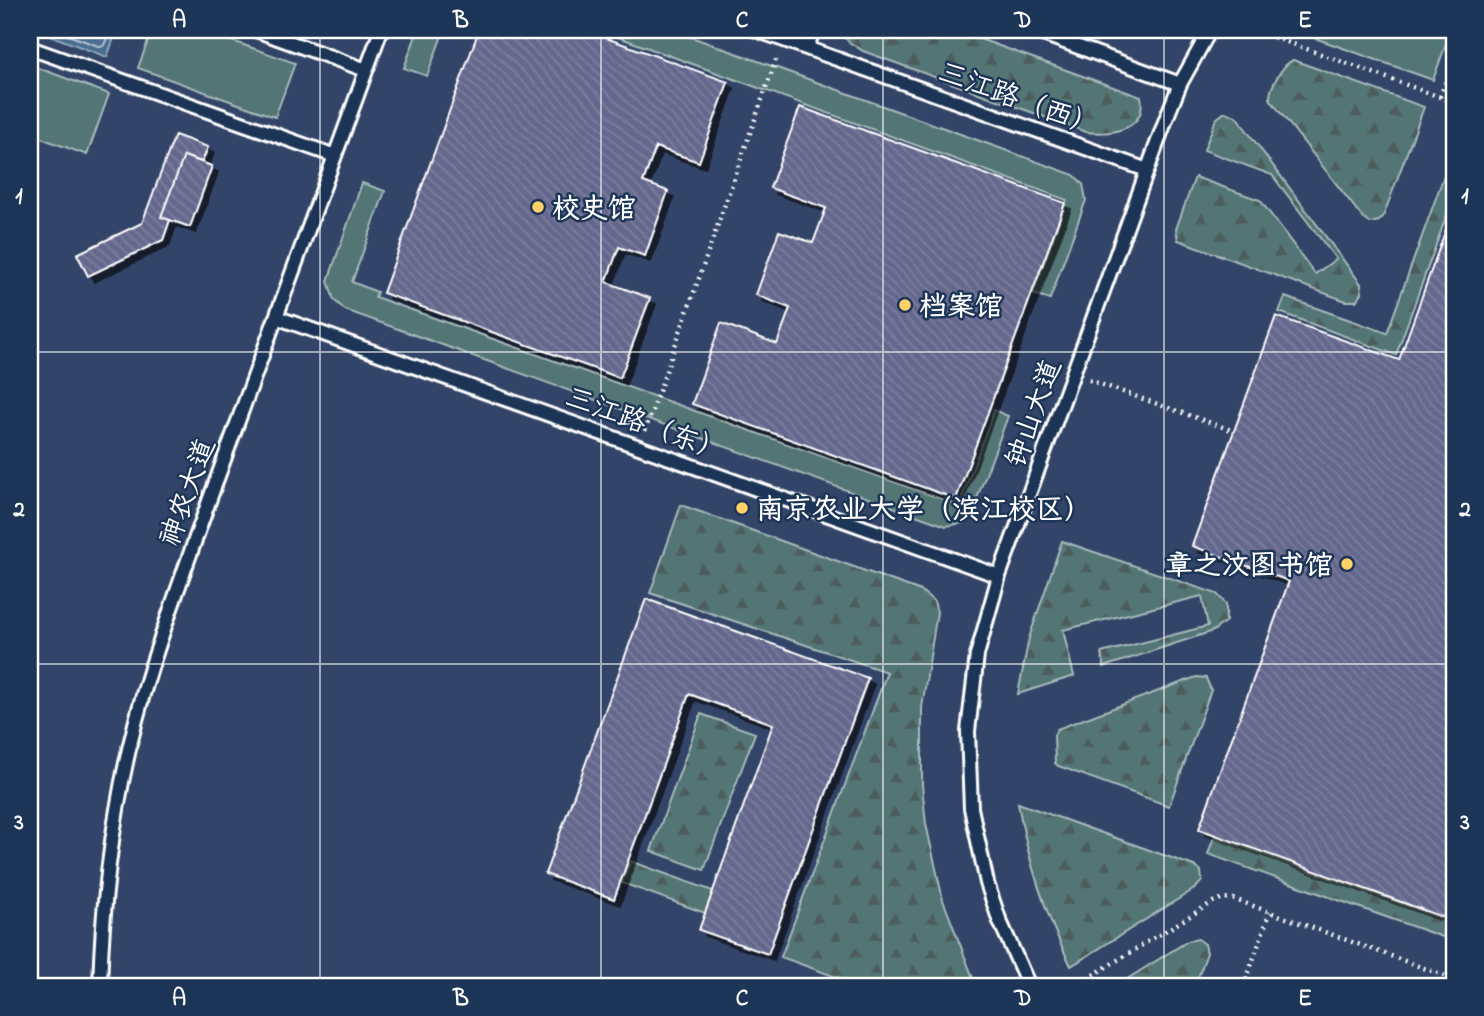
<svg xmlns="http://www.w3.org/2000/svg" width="1484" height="1016" font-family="'Indie Flower','LXGW WenKai TC',sans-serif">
  <defs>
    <pattern id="forest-firs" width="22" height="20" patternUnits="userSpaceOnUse" patternTransform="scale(1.75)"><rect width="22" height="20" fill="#527575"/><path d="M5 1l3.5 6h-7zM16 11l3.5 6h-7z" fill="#4e5c5c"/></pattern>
    <pattern id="building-back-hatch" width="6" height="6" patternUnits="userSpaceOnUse" patternTransform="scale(1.75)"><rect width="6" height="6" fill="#65678d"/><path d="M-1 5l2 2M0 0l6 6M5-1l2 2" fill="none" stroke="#7c7e9e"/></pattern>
    <filter id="shadow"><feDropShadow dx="6" dy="6" stdDeviation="0" flood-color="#0009"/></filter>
  </defs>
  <rect width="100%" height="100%" fill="#1d3557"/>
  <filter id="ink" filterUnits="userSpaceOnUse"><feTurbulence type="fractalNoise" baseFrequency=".0143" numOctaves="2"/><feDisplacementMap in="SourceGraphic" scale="14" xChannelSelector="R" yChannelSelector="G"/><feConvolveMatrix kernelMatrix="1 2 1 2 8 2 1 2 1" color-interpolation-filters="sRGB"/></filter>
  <g filter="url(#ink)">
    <path fill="#334467" d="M30,30H1454V986H30Z"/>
    <path fill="#527575" stroke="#a8baba" stroke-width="2" d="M152,30H201L295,63L275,117L138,68Z
      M418,30H444L427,76L404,68Z
      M599,30H672L1074,175L1083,184L1086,200L1050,299L1033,294L1067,200Z
      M1292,30H1451L1433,80Z
      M30,65L109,94L87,155L30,134Z
      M362,183L385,191L352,282L377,292L375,297L959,505L994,410L1008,416L971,514L963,523L946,526L345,310L334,300L328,281Z"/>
    <path fill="url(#forest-firs)" stroke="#a8baba" stroke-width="2" d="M838,30H955L1141,97C1147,130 1111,135 1086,132L863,51L849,42Z
      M1293,60L1424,107L1383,217L1379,221L1370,223L1363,218L1270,99C1269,88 1283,64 1293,60Z
      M1225,112L1236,116L1361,284L1362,293L1356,301H1346L1178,240L1176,229L1195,177L1260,200L1315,274L1336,259L1272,175L1204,150L1216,119Z
      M1454,148V195L1396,355L1279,312L1285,297L1387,333Z
      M681,505L921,591L934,601L937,612L922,707V785L926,824L943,900L976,986H861L781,957L887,672L650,593Z
      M1062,541L1217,594L1226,604V621L1213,631L1104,667L1101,653L1208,626L1202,596L1063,630L1074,676L1018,694L1029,638Z
      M1196,677L1206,678L1211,690L1169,806L1058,766L1055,763L1054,735L1057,729Z
      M701,714L755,733L704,870L651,851Z
      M1018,803L1194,866L1201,871L1202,881L1196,888L1071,966C1045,914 1028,861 1018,803Z
      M1214,837L1454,923V941L1208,854Z
      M630,861L713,891L705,913L622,883Z
      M1198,939L1205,944L1207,953L1195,986H1116L1188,941Z"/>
    <path fill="#496c90" stroke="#92a7bc" stroke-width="2" d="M36,30H117L107,57Z"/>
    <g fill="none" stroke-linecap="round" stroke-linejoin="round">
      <path stroke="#b6c4d3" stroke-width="2" d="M54,30L101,47L104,45L110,30"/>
    </g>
    <path fill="url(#building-back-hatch)" stroke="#fff" stroke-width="2" filter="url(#shadow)" d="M479,30H584L728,82L699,162L656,147L643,182L668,191L645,256L619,247L606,282L650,298L620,378L383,293Z
      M800,107L1065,203L956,499L692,404L721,323L777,344L790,308L756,295L779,231L813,243L826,208L770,188Z
      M175,135L208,147L202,162L184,156L161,217L170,220L163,240L88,276L77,254L142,223Z
      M184,156L212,166L190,227L161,217Z
      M1454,207V921L1199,829L1289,581L1192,546L1276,316L1399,360Z
      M646,599L868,678L768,954L699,930L773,724L689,694L614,899L545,874Z"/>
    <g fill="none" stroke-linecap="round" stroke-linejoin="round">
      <g stroke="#fff" stroke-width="18">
        <path id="lane" d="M256,30L366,70
          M756,30L1147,170
          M1032,30L1180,84
          M30,48L335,156
          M807,48L813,30
          M276,317L999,576
          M100,986C103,880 119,769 151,668C179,582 210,498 241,413C288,285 334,158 381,30
          M1029,986L999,919L987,883L971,808L968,731L977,655L999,576L1166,119L1180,84L1210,30"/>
      </g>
      <path stroke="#fff" stroke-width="4.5" stroke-dasharray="2 5" stroke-linecap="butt" d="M1254,30L1454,102
        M1440,97L1454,59
        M1089,380L1234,431
        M645,431L777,57
        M1075,986L1213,902L1223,898L1234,899L1454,979
        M1244,986L1270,912"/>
      <use href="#lane" stroke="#1d3557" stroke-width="12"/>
    </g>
  </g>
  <path fill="none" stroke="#fff" stroke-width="2" stroke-opacity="0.55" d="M320,30V986M601,30V986M883,30V986M1164,30V986M30,352H1454M30,664H1454"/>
  <g fill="#ffd166" stroke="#1d3557" stroke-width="2.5">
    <circle cx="538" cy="207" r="7"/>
    <circle cx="905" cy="305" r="7"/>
    <circle cx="742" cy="508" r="7"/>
    <circle cx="1347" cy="564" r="7"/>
  </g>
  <g text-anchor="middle" stroke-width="5" stroke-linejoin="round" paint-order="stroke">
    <g font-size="28" fill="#fff" stroke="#1d3557">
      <text transform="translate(1019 98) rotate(20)" y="10">三江路（西）</text>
      <text transform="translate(1032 413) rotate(-70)" y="10">钟山大道</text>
      <text transform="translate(646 423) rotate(20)" y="10">三江路（东）</text>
      <text transform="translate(186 492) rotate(-70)" y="10">神农大道</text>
    </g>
    <g font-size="28" font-weight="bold" fill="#fff" stroke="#1d3557" text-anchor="start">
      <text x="552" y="217">校史馆</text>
      <text x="919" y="315">档案馆</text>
      <text x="756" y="518">南京农业大学（滨江校区）</text>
      <text x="1333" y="574" text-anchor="end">章之汶图书馆</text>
    </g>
  </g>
  <rect width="1484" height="1016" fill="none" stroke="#1d3557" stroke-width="77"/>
  <rect x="38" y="38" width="1408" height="940" fill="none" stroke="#fff" stroke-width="2.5"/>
  <g font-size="23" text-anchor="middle" font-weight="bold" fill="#fff">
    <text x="179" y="27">A</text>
    <text x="461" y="27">B</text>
    <text x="742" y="27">C</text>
    <text x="1023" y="27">D</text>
    <text x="1305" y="27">E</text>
    <text x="19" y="203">1</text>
    <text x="1465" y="203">1</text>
    <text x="19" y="516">2</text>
    <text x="1465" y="516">2</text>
    <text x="19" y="829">3</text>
    <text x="1465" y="829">3</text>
    <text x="179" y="1005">A</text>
    <text x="461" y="1005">B</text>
    <text x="742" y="1005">C</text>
    <text x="1023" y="1005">D</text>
    <text x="1305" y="1005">E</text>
  </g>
</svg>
